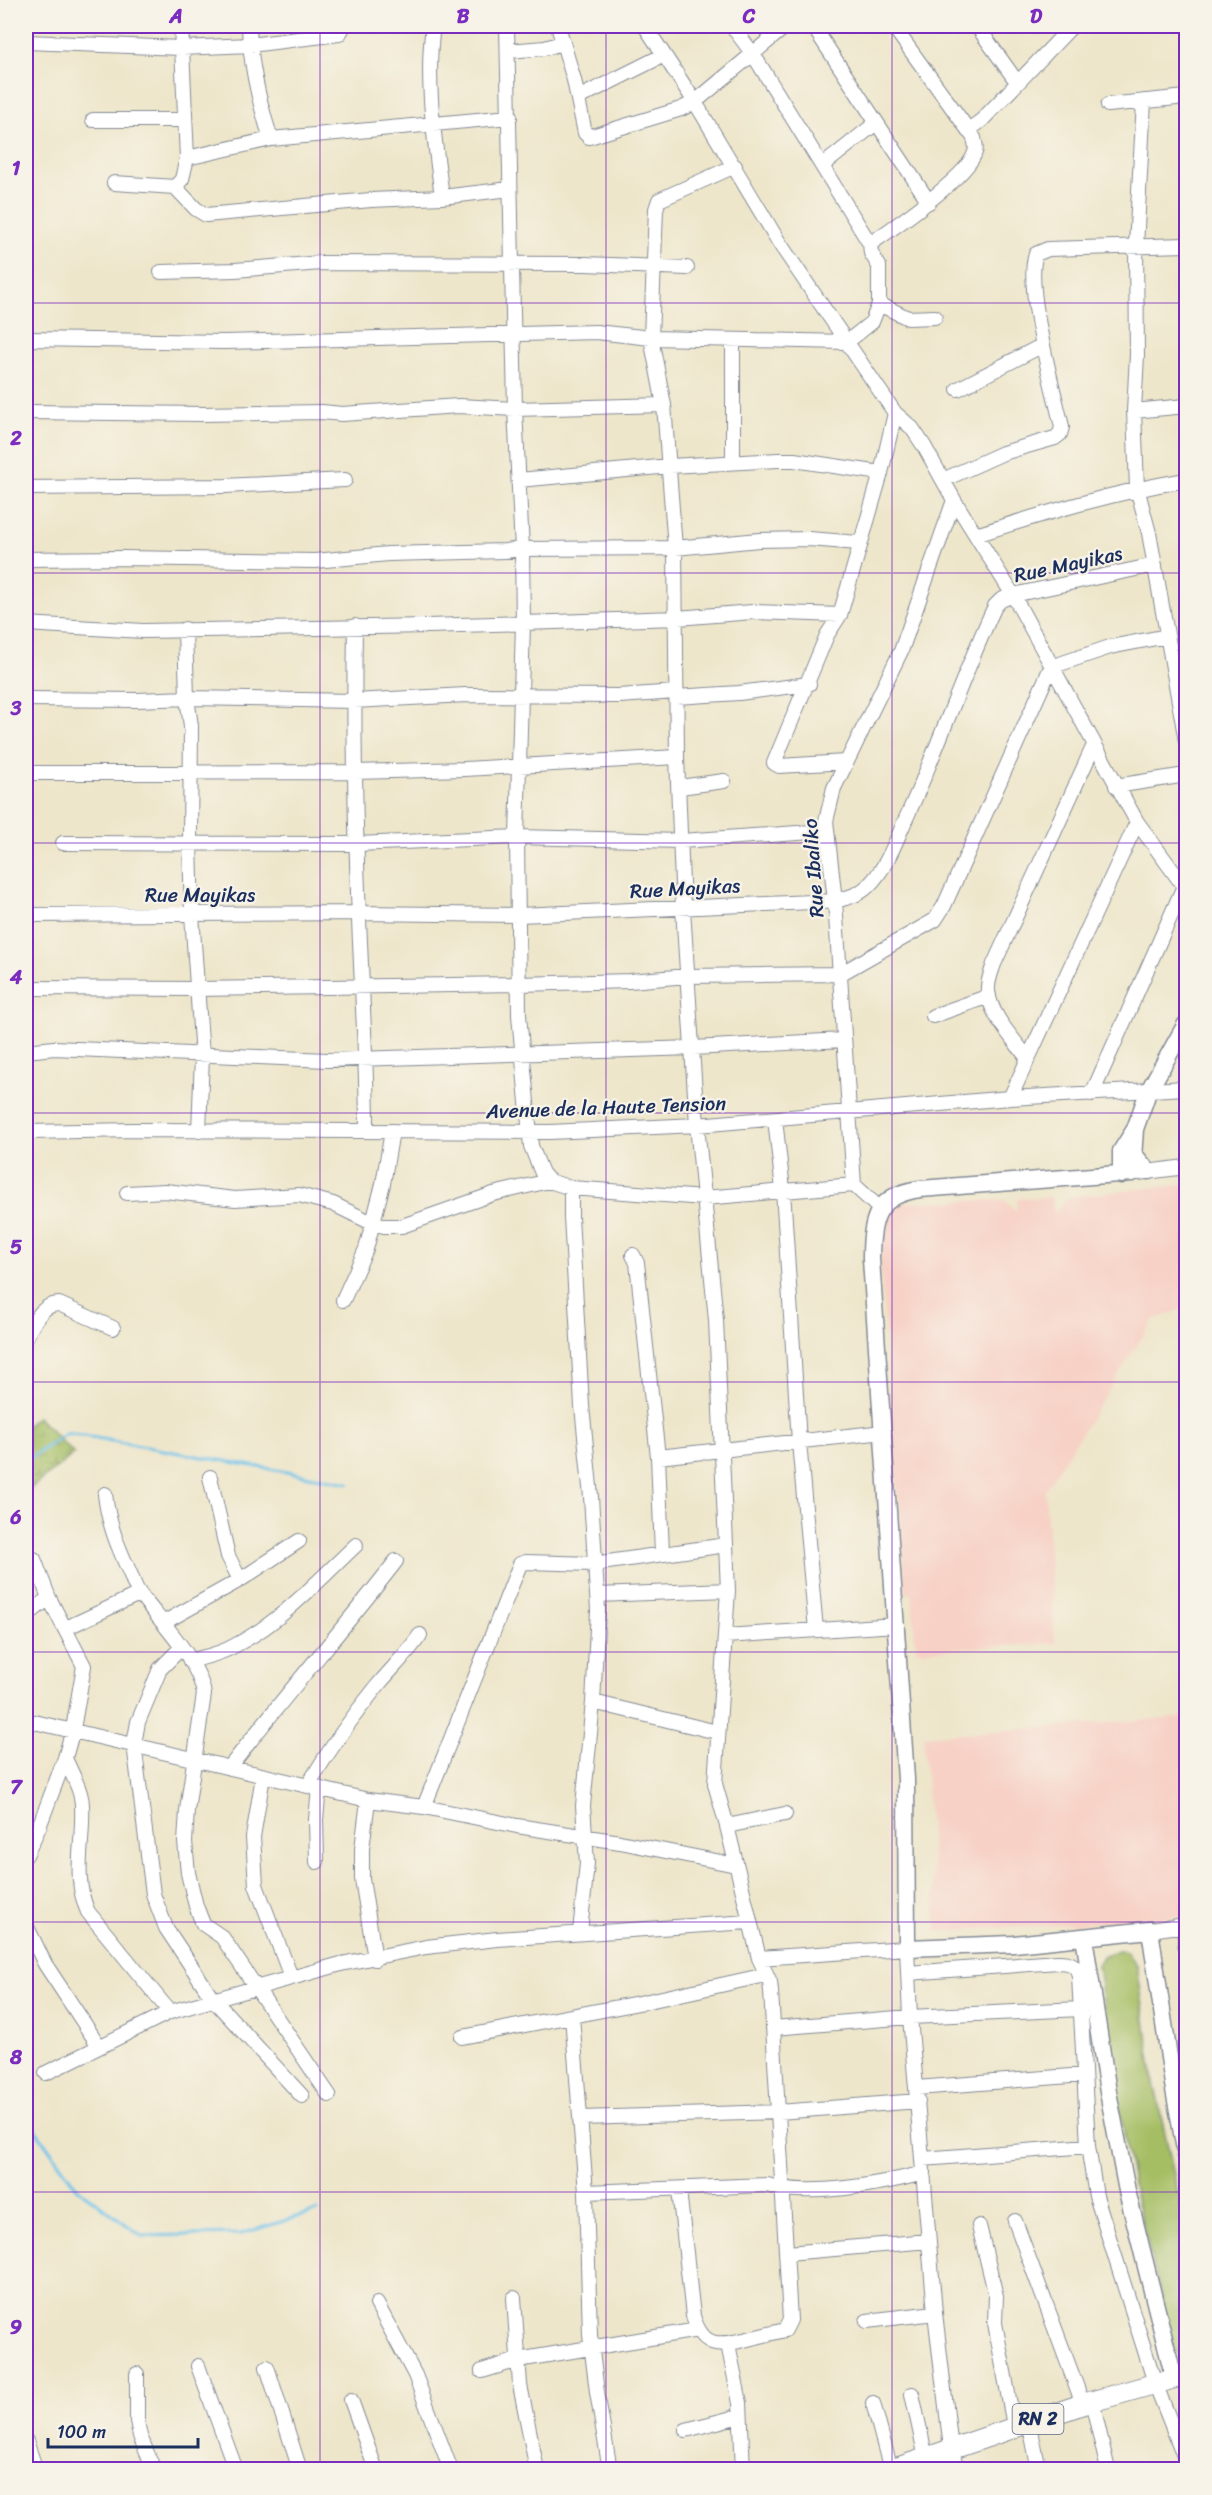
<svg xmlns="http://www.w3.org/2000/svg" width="1212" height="2495" font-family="Sriracha,sans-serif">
  <defs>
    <pattern id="wetland-marsh" width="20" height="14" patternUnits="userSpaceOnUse" patternTransform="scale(1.5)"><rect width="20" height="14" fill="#a5be64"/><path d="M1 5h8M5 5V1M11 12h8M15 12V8" fill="none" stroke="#869b56"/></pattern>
  </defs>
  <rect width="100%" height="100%" fill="#f7f3e8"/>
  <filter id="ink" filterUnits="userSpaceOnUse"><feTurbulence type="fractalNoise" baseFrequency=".0167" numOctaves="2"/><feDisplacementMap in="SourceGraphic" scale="12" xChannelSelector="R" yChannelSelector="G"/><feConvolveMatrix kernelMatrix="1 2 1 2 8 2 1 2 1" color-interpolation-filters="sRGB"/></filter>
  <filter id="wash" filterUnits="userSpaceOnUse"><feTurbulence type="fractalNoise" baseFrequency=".008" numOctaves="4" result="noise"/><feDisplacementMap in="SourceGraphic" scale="24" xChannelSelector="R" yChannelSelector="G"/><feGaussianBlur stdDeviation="1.35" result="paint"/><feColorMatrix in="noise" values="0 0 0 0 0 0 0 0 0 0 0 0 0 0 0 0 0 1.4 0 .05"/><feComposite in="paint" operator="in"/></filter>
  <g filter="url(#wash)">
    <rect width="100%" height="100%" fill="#eee6ca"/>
    <path fill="#f7d1c6" d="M1186,1184V1308L1154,1319L1045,1490L1055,1643L916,1651L912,1594H906L904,1574L880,1261L882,1228L886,1213L900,1203L1004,1200L1017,1212V1199L1051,1197L1054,1213L1069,1197Z
      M1186,1717V1916L1116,1922L937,1931L923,1736Z"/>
    <path fill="#a5be64" stroke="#607661" stroke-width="1.5" d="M1119,1950L1126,1952L1137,1966L1154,2083L1186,2230V2356H1180L1176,2353L1170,2331L1135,2195L1113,2072L1098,1965L1102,1956Z"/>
    <path fill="url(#wetland-marsh)" stroke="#607661" stroke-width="1.5" d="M37,1417L74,1454L26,1492V1426Z"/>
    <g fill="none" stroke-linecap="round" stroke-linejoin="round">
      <path stroke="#6dc2ea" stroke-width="3" d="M26,1461L67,1433L349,1483
        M26,2117L78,2189L142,2236L241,2234L317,2211"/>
    </g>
  </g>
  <g filter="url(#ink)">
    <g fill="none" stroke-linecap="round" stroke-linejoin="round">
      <g stroke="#848a94" stroke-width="16">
        <path id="minor" d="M181,26L187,158L182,179L175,187L196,209L206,215L371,200L442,197L510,189
          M249,26C250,65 259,102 271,139
          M433,26C425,82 435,141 442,197
          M507,26L515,409L522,549L523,623L517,837L519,1015L531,1146L542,1173L549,1181L571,1188L704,1198L854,1185L880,1209
          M558,26L574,80L585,133L589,137L681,109L695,102L786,26
          M645,26L695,102L780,244L895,413L912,428L924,446L954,500L1013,595L1137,822L1186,889
          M813,26L929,202
          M977,26L1017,82
          M26,42L181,48L250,45L339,34L344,26
          M508,51L545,48L562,43
          M578,98L664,55
          M1144,101L1136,246L1137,355L1134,411L1137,488L1149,533L1186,741
          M1108,105L1186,97
          M93,120H184
          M968,131L982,120L1072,26
          M187,158L271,139L510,117
          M822,166L876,123
          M114,183L175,187
          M870,244C893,228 969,176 975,152C977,147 975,143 974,138L893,26
          M161,272L235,270L321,263L585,264L687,268
          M879,304L908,318L935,317
          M26,339L225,342L596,332L651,338L847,342L872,322L879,304V266L871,253L870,244L753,54L732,26
          M958,389L1043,345
          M1134,411L1186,406
          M26,412L202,414L322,412L342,414L459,406L515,409L664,405
          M733,462V341
          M519,480L670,466L778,460H794L881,473
          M943,480L1003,453L1055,438L1060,434L1062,427C1054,391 1024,285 1036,254L1048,249L1186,245
          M26,488L225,486L345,480
          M976,535C1045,513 1115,492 1186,480
          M26,559L123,558L315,561L388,554L505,551L522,549L675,548L759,540L809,539L859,543
          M26,624L143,631L428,626L677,618L753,612L840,615
          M355,626C353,746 356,866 362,986C364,1034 367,1082 367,1131
          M185,629L187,698L191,726L190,843L192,915L202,1056L199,1131
          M676,697L739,693L809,684
          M26,699L137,700L187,698L354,701L466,695L619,696L676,692
          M846,762L779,766L774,763L827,635L840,615L881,473L895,413
          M30,773L355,772L465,769L677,757
          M1116,786L1186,775
          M680,787L724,781
          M63,843L357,844L517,837L681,841L826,831
          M26,915L360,913L519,915L835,901C847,898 859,895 868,886C887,868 897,838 908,814C939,746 963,674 995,606L1001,600L1013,595L1155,565
          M26,988L196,989L519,984L630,981L687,976L840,974L935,920L944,906L1051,667L1110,647L1167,636
          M933,1016L989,996
          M26,1051L54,1048L327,1060L693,1048L843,1040
          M1028,1059C1015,1040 990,1016 988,991C987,982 991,973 994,964L1094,745
          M1092,1094L1184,886
          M1010,1098L1137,822
          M775,1119L783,1190L799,1442L816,1630
          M26,1132L136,1130L550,1132L697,1125L1010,1098L1186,1088
          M1138,1173L1186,1167
          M854,1185L835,901L826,821L834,788L901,651L954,500
          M571,1188V1217L582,1406L591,1497L598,1610L593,1702L583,1806L587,1863L580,1932
          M127,1193L165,1191L235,1199L299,1195L333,1204L372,1223L384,1226H402L493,1194L549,1181
          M633,1255L637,1263L658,1457L662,1553
          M343,1300L366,1249L383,1184L392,1131
          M26,1337C34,1323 41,1304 59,1304L113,1328
          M658,1457L884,1432
          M210,1477L228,1556L240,1580
          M105,1494C108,1523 118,1547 130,1573C133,1580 135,1589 140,1594C161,1623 198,1658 204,1694L187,1810L185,1842L188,1873L196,1906L203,1924L222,1937L329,2095
          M26,1557L34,1559L49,1598L84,1666L73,1729L65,1758L39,1827L26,1855
          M597,1595L728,1590
          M26,1616L49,1598
          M163,1623L240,1580L299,1541
          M66,1628L139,1594
          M725,1636L897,1625
          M181,1648L160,1669L138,1722L134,1744L153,1894L166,1928L213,1999L302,2096
          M190,1661C204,1657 221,1654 234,1646C281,1622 318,1581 356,1545
          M593,1702L717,1732
          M26,1720L368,1800L424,1807L517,1826L620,1842L736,1865
          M65,1758C71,1773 82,1790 82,1806C84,1843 72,1877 88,1912L170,2012
          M230,1767C283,1697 342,1631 396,1561
          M263,1776L253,1837L256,1885L291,1977
          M308,1785C329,1750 352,1717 378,1685C392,1668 408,1653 420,1635
          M368,1800L362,1849V1879L375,1959
          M424,1807L520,1564L526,1562L594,1564L726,1545
          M727,1826L785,1814
          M317,1862L316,1819L319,1788
          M26,1925L45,1964L99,2046
          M1184,1926L1186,1951
          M1150,1930L1186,1925
          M759,1958L907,1948L910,2017L935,2313L951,2449L957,2470
          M908,1973L1058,1962C1069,1962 1077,1964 1079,1976L1088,2146L1096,2196L1155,2383L1186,2461
          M572,2016L586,2192L590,2335L597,2392L610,2470
          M773,2028L910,2017L1081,2009
          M462,2037L644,2002L766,1975
          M46,2073L170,2012L341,1964L426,1947L497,1939L749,1922
          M917,2088L1084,2075
          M581,2118L779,2112L918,2101
          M923,2159L1088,2146
          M679,2190L693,2316C703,2349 719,2346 748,2339C760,2336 773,2333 785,2330L790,2320L771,1991L770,1982L759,1958L727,1826L715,1784L728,1590L716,1320L697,1125L683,909L677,757L675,548L664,405L651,338L656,209L659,200L735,166
          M586,2192L767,2185C809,2198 882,2184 924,2173
          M1015,2221L1083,2404
          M979,2226L996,2296L995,2323L1014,2426
          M787,2253L929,2241
          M514,2298L520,2385L537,2470
          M377,2304L415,2375L451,2470
          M867,2321L935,2313
          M728,2344L740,2403L743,2470
          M198,2366L236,2470
          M267,2367L300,2470
          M482,2371L518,2360L698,2330
          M137,2374V2421L140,2436L154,2470
          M912,2394L926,2458
          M351,2400L376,2470
          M1092,2401L1108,2470
          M873,2403L891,2470
          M1029,2421L1039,2470
          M686,2430L740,2416
          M26,2441L36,2470"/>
      </g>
      <g stroke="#848a94" stroke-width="19">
        <path id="major" d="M1135,1129L1132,1173L920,1189C876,1195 871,1219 871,1259L906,1779L907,1948L1014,1944L1150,1930L1173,2084L1186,2155
          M1133,1153L1148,1171
          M1121,1175V1151L1135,1129L1148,1092L1186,1024
          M1084,1937L1108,2092L1127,2191L1174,2378"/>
      </g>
      <g stroke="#848a94" stroke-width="22">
        <path id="highway" d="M891,2470L1083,2404L1186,2375"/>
      </g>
      <use href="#minor" stroke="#fff" stroke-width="14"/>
      <use href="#major" stroke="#fff" stroke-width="16"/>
      <use href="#highway" stroke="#fff" stroke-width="20"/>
    </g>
  </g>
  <path fill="none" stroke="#7b2cbf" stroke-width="1.5" stroke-opacity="0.55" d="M320,26V2470M606,26V2470M892,26V2470M26,303H1186M26,573H1186M26,843H1186M26,1113H1186M26,1382H1186M26,1652H1186M26,1922H1186M26,2192H1186"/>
  <g text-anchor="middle" stroke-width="4.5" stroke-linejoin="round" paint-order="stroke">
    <rect fill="#f7f3e8" stroke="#5d6a87" stroke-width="1.5" x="1012.5" y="2404" width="51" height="30" rx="4.5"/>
    <g font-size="18" font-weight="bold" fill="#1b2f5e">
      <text x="1038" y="2425">RN 2</text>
    </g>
    <g font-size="20" fill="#1b2f5e" stroke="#f7f3e8">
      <text transform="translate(1068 564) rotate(-12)" y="7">Rue Mayikas</text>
      <text transform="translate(813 868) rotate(-94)" y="7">Rue Ibaliko</text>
      <text transform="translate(685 888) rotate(-3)" y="7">Rue Mayikas</text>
      <text x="200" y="902">Rue Mayikas</text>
      <text transform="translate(606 1107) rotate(-2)" y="7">Avenue de la Haute Tension</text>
    </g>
  </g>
  <rect width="1212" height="2495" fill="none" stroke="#f7f3e8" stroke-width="66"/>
  <path d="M48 2438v9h150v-9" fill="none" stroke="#1b2f5e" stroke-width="3"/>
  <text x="57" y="2438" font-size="18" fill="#1b2f5e" stroke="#f7f3e8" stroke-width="4.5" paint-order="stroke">100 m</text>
  <rect x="33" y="33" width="1146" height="2429" fill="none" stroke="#7b2cbf" stroke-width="2"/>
  <g font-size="20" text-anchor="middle" font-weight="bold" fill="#7b2cbf">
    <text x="176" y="23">A</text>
    <text x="463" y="23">B</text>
    <text x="749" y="23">C</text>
    <text x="1036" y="23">D</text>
    <text x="16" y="175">1</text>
    <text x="16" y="445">2</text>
    <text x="16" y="715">3</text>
    <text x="16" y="984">4</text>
    <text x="16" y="1254">5</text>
    <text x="16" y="1524">6</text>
    <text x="16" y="1794">7</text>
    <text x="16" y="2064">8</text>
    <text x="16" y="2334">9</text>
  </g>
</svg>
